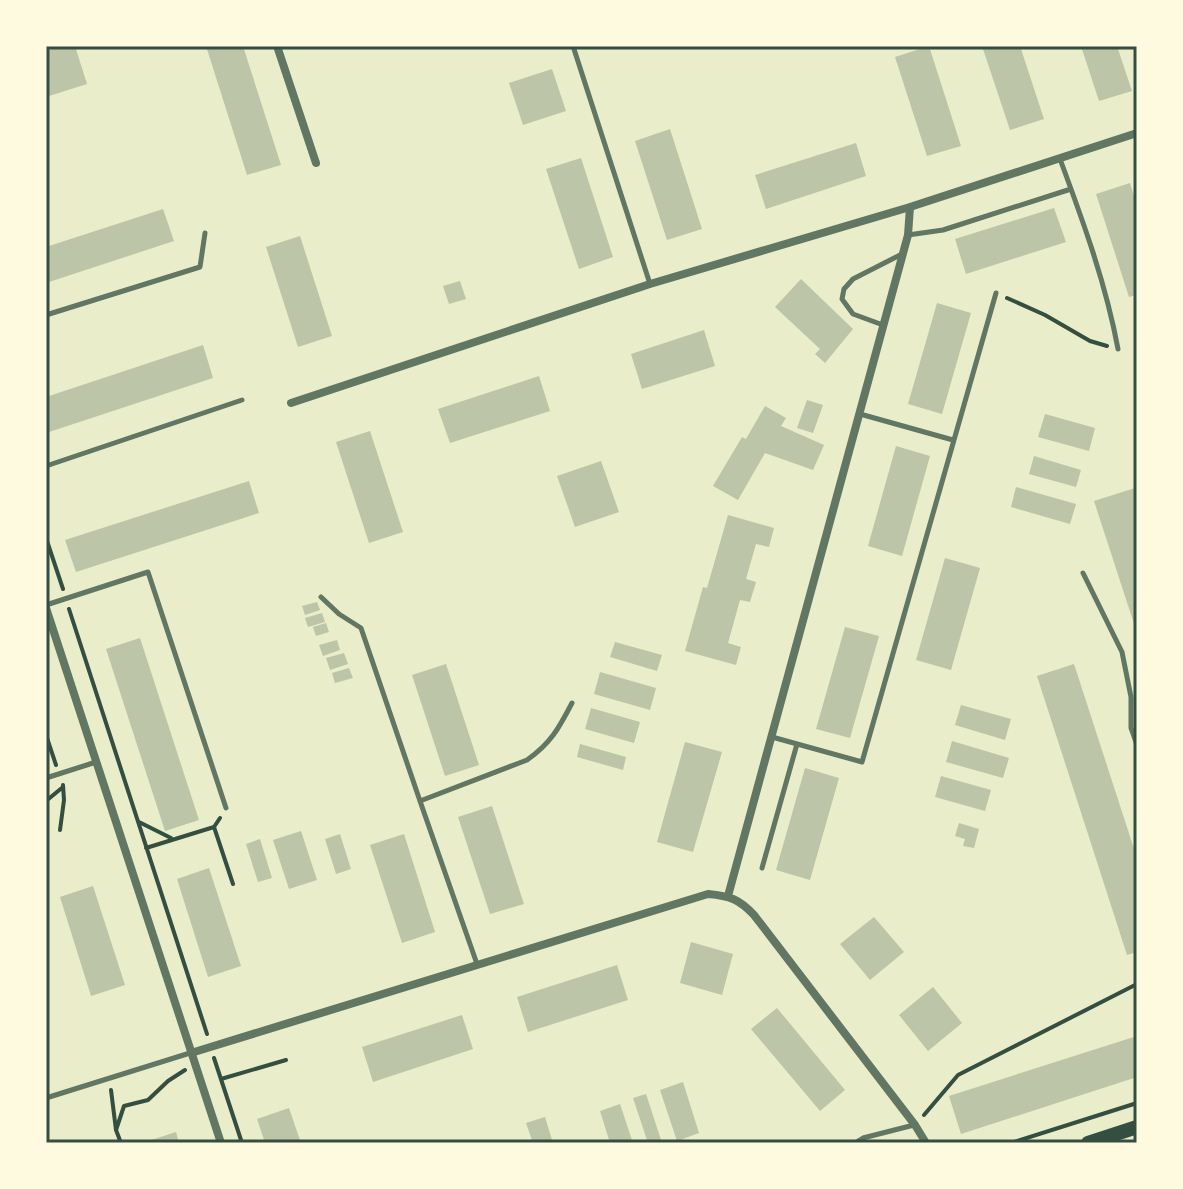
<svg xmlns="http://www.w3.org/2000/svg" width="1183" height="1189" font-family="Commissioner,sans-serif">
  <rect width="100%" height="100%" fill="#e9edc9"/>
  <path fill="#bcc5a7" d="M61,46H75L87,84L46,97V51Z
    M206,46H243L281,165L247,175Z
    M929,46L961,146L927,156L895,57Z
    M982,46H1020L1044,119L1010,130Z
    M1081,46H1117L1132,91L1099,101Z
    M552,69L566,111L523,125L509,83Z
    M670,129L702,229L667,240L635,141Z
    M856,143L866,176L766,209L755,175Z
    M581,158L613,257L579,269L546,169Z
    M1130,183L1137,206V295L1129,297L1096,194Z
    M1054,208L1066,242L966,274L955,239Z
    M163,209L174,241L46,283V247Z
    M300,236L332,336L298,347L266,247Z
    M801,279L853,329L825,363L815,354L820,349L775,307Z
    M460,281L466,299L449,304L443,286Z
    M937,303L971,313L942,414L908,404Z
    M704,330L715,366L642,389L631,354Z
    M203,345L213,378L46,433V397Z
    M539,376L550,411L450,443L438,409Z
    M807,400L823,405L813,433L797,428Z
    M765,406L786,418L781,426L824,445L813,470L765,453L738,500L713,486L742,437L746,439Z
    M1045,414L1095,428L1089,451L1038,437Z
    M370,431L403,532L369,543L336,442Z
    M896,446L930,456L902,556L868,546Z
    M1034,456L1081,470L1076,487L1029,474Z
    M601,461L619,512L575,527L557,476Z
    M249,481L259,513L76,572L65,540Z
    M1016,487L1076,504L1070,524L1011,507Z
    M1135,488L1137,495L1136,630L1094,501Z
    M728,515L774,528L769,547L756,544L746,579L756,582L750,602L740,600L728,643L741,647L736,665L685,651L703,587L707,588Z
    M945,558L980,568L951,670L916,660Z
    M317,602L320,610L305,615L302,606Z
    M322,613L325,622L308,627L305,618Z
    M326,623L329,632L316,636L313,627Z
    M845,627L879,636L850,738L816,729Z
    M140,638L199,820L165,831L106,649Z
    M337,640L340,650L323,656L319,645Z
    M615,642L662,655L657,671L610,657Z
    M344,653L348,664L330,670L326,658Z
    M446,664L479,765L445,776L412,675Z
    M1074,664L1137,858V952L1127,955L1037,676Z
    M349,668L353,678L335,683L332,673Z
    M600,672L656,688L650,710L594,694Z
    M961,705L1011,719L1005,740L955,725Z
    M591,708L640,722L634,743L585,729Z
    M952,741L1009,758L1003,778L946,762Z
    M685,742L722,752L693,852L657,842Z
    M580,744L626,757L623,770L577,757Z
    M805,768L839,778L810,880L776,870Z
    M941,776L991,790L985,811L935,797Z
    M492,806L524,904L490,914L458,817Z
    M959,823L979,829L974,848L963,846L965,839L955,836Z
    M301,831L317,880L289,889L273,840Z
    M340,834L351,869L336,874L325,839Z
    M404,834L435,932L402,943L370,845Z
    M260,839L272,878L258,882L246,844Z
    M209,868L241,966L208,977L177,879Z
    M93,886L125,985L91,996L60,897Z
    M874,917L904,952L870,980L840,944Z
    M691,942L733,954L722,995L680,983Z
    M617,965L628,1000L528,1032L517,997Z
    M933,987L962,1023L928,1051L899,1015Z
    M777,1008L845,1090L820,1111L751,1029Z
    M462,1015L473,1049L373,1082L362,1047Z
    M1137,1036V1077L961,1134L949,1096Z
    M683,1082L699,1133L677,1141L660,1090Z
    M646,1094L662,1143H648L633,1098Z
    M620,1104L633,1143H610L600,1111Z
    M289,1108L301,1143H265L257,1119Z
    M545,1117L553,1143H533L526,1123Z
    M176,1132L179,1143H145V1142Z"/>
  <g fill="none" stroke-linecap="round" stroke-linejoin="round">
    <path stroke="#344e41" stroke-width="4" d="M1007,298L1045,315L1090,341L1107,346
      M46,538L63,589
      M69,609L207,1034
      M46,735L56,765
      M46,801L63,787
      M139,822L171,838
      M214,827L233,884
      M60,830L64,800L63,785
      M146,848L214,827L220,818
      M214,1058L242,1143
      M221,1079L286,1060
      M111,1090L116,1130L121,1143
      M924,1115L958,1075L1137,984
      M116,1130L124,1106L148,1100L168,1081L185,1070
      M1011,1143L1137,1103"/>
    <path stroke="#617663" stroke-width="5" d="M573,46L650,284
      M1060,159C1083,221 1106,284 1118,349
      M908,235L943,230L1071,189
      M46,315L200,267L205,233
      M883,325L853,314L842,299L844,289L853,279L902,254
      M860,414L953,440
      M46,466L242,400
      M1083,573L1122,652L1131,697V728L1137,745
      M321,597L339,614L361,628L420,801L477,964
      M46,605L148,572L226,808
      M772,737L862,762L996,293
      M46,778L96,762
      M420,801L527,760C551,743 559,728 572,703
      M762,868L797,744
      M46,1098L190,1053
      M855,1143L863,1138L914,1125"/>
    <path stroke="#617663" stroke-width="8" d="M277,46L316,163
      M291,403L650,284L910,207L1137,133
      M46,608L221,1143
      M728,896L908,235L910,207
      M191,1053L708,894C730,896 739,899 754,915L915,1125L926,1143"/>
    <path stroke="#344e41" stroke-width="14" d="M1088,1143L1137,1127"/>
  </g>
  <rect width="1183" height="1189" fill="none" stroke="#fefae0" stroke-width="96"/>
  <rect x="48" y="48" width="1087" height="1093" fill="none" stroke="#344e41" stroke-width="3"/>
</svg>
